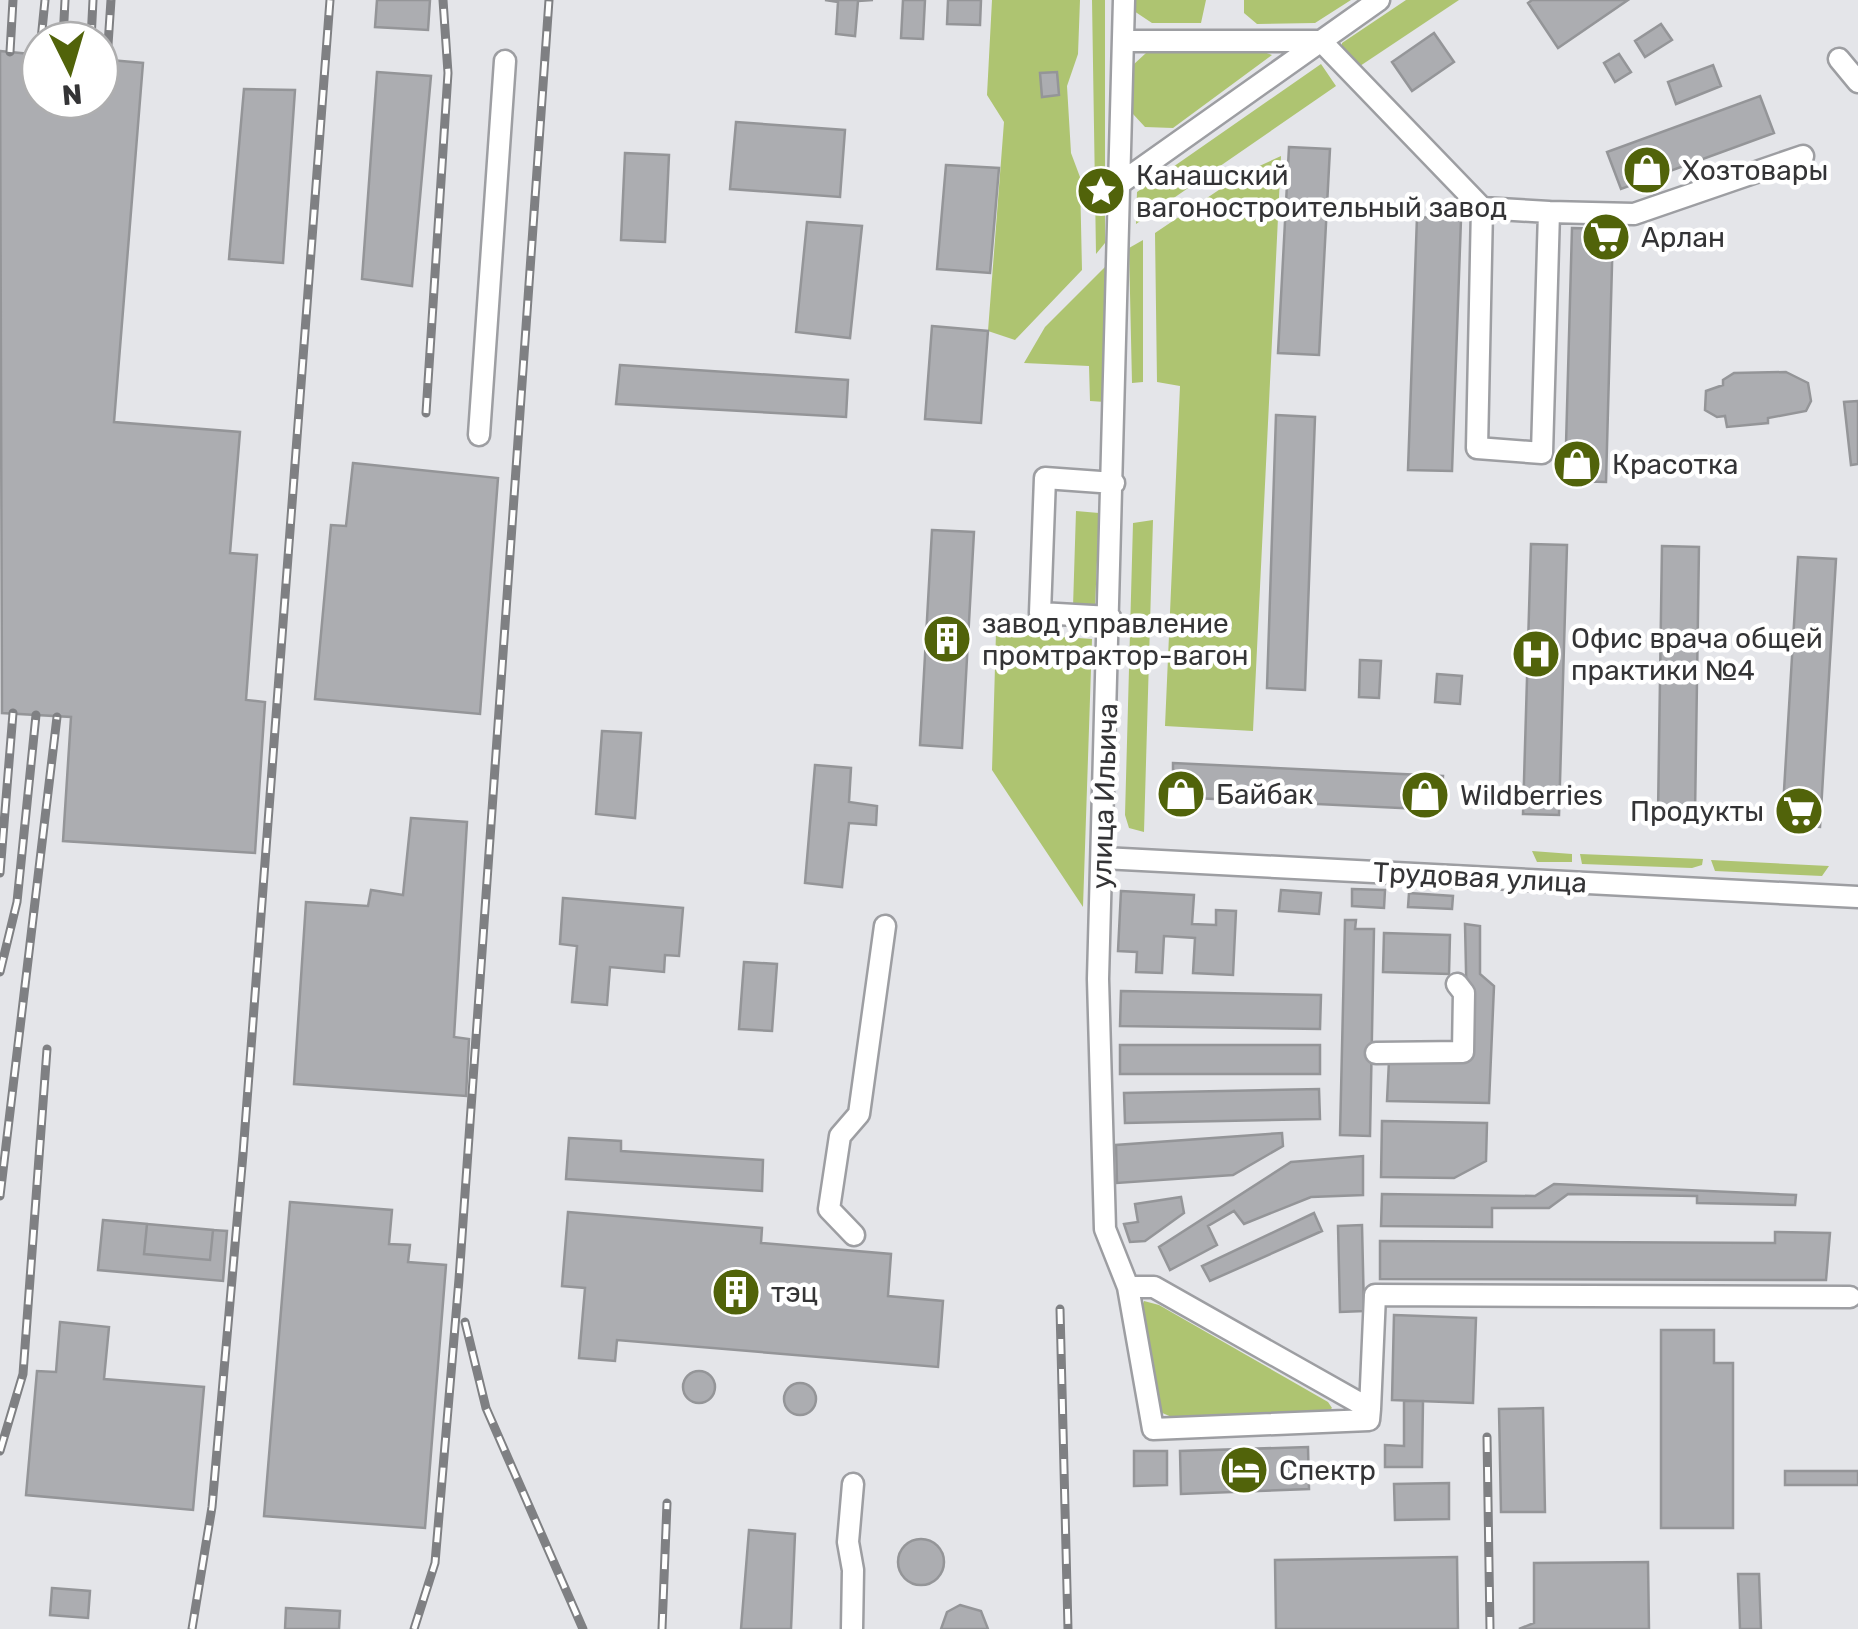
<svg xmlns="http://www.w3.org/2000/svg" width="1858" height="1629" font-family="Rubik,sans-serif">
  <rect width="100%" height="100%" fill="#e4e5e9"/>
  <path fill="#aec471" d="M992,0H1080L1078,54L1067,86L1071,153L1080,177L1082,270L1015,340L988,331L1004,122L987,95Z
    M1092,0H1105V243L1096,254Z
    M1131,0H1206L1201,23H1152L1131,9Z
    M1244,0H1351L1315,23L1257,24L1244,13Z
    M1406,0H1459L1357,68L1342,52V43Z
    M1264,52L1272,55L1173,128L1145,127L1133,114V65L1146,53Z
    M1321,64L1336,86L1136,224L1137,192Z
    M1281,156L1253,731L1165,726L1180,386L1157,382L1155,233L1244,173Z
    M1143,240V382L1132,383L1129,248Z
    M1109,263L1105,402L1090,401L1089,366L1024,363L1045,327Z
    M1076,511L1099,513L1095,608L1073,607Z
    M1153,520L1144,832L1129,828L1125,815L1133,523Z
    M996,632L1092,639L1083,907L992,770Z
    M1532,851L1572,854V862H1537Z
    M1580,854L1703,859L1702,865L1692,868L1582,864Z
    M1711,860L1829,866L1822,876L1715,871Z
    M1144,1301L1159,1305L1328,1402L1332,1408L1326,1414L1174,1418L1160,1412L1139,1314Z"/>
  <path fill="#acadb1" stroke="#949598" stroke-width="2.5" d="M377,0H430L428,30L375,27Z
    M873,0L858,1L855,36L836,34L838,2L825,0Z
    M903,0H925L923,39L901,38Z
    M948,0H981L980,25L947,24Z
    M1532,0H1628L1558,48L1528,3Z
    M1661,24L1672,40L1645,57L1635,41Z
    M1434,33L1454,62L1412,91L1392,62Z
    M0,51L40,55V100H100V59L143,63L114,422L240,432L230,553L257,555L246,700L265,702L255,853L63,841L71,717L2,713Z
    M1619,54L1631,72L1615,82L1604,63Z
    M1713,65L1721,86L1676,104L1668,82Z
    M377,72L431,76L412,286L362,279Z
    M1057,72L1059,95L1042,97L1040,73Z
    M244,89L295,90L283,263L229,259Z
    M1760,96L1774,133L1621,189L1607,152Z
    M736,122L845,130L840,197L730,189Z
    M1289,147L1330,149L1319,355L1278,353Z
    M625,153L669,155L665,242L621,240Z
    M946,165L999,168L990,273L937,269Z
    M1417,217L1461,219L1452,471L1408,470Z
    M807,222L862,226L850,338L796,332Z
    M1572,228L1613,229L1606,482L1565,481Z
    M932,326L988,331L981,423L925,419Z
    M620,365L848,380L846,417L616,404Z
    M1786,372L1808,383L1811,401L1806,411L1768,418V423L1727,427L1725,416L1717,417L1705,410L1706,391L1723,385V380L1734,373Z
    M1858,401V464L1851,465L1844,402Z
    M1276,415L1315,417L1305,690L1267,688Z
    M353,463L498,478L480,714L315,699L331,525L346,526Z
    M932,530L974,532L962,748L920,745Z
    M1531,544L1567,545L1559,815L1523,814Z
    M1662,546L1699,547L1695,815H1658Z
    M1798,557L1836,559L1820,827L1782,824Z
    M1360,660L1381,661L1379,698L1359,697Z
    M1437,674L1462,676L1460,704L1435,702Z
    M602,731L641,733L635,818L596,814Z
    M1173,763L1443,776L1441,810L1173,797Z
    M815,765L851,768L849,802L877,806L876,825L849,823L842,887L805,883Z
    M411,818L467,822L454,1037L469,1039L466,1096L294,1084L306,902L368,906L371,890L403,895Z
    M1352,889L1385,890L1384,908L1352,906Z
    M1281,890L1321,893L1319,914L1279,911Z
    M1121,891L1194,895L1192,924L1216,925V910L1236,911L1233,975L1193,973L1195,938L1164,936L1162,973L1136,972L1137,952L1118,951Z
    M1409,893L1453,896L1452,909L1408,907Z
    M563,898L683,908L679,956L665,955L664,972L610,967L607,1005L572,1002L577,946L560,944Z
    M1345,920H1356L1355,929H1374L1370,1136L1340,1135Z
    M1465,924L1480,926V974L1494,986L1489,1103L1387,1101L1389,1061L1468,1060Z
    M1384,933L1450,935L1449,974L1383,972Z
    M744,962L777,964L772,1031L739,1029Z
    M1121,991L1321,995L1320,1029L1120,1026Z
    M1120,1045H1320V1074H1120Z
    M1319,1089L1320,1119L1125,1123L1124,1093Z
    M1382,1121L1487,1123L1486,1161L1454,1178L1381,1177Z
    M1282,1133L1283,1146L1233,1175L1117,1183L1116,1145Z
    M569,1138L621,1141V1151L763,1160L762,1191L566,1179Z
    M1363,1156V1195L1311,1197L1244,1224L1234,1211L1208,1226L1217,1245L1170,1270L1159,1247L1291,1162Z
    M1554,1184L1796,1195L1795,1205L1697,1203V1196L1568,1194L1549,1208H1492V1227L1381,1226L1382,1194L1535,1196Z
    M1181,1197L1184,1213L1145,1241L1130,1242L1124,1224L1138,1222L1135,1204Z
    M290,1202L392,1210L389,1244L410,1245L408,1262L446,1265L425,1528L264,1516Z
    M568,1212L762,1228L761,1243L891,1254L888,1296L943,1301L938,1367L617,1340L615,1361L579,1358L585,1288L562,1286Z
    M1314,1213L1322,1231L1210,1281L1202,1266Z
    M103,1220L147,1224L144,1254L210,1260L213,1230L227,1231L223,1281L98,1270Z
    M147,1224L213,1230L210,1260L144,1254Z
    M1362,1225L1364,1311L1340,1312L1338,1226Z
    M1775,1232L1830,1233L1826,1280L1380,1279V1241L1775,1243Z
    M1394,1315L1476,1318L1473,1403L1392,1400Z
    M60,1322L109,1327L104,1379L204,1387L193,1510L26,1495L37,1371L56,1372Z
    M1661,1330H1714V1363H1733V1528H1661Z
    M683 1387a16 16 0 1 1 32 0a16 16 0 1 1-32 0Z
    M784 1399a16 16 0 1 1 32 0a16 16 0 1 1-32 0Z
    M1404,1401H1423L1422,1467H1385V1445L1404,1446Z
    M1543,1408L1545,1512H1501L1499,1409Z
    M1308,1447L1309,1489L1181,1494L1180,1451Z
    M1134,1451H1167V1485L1134,1486Z
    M1785,1471H1858V1485H1785Z
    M1449,1483V1519L1395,1520L1394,1484Z
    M749,1530L795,1534L791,1629H741Z
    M898 1562a23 23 0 1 1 46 0a23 23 0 1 1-46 0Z
    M1457,1557L1458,1629H1276L1275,1560Z
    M1648,1562L1649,1629H1519L1534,1623V1563Z
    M1738,1574H1759L1761,1629H1740Z
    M52,1588L90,1591L88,1618L50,1615Z
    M960,1605L981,1611L988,1629H941L947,1612Z
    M286,1608L340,1611L339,1629H285Z"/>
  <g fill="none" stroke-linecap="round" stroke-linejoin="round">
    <g stroke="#9d9ea2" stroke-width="25">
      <path id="minor" d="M1124,0L1098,979L1105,1229L1128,1287L1153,1429L1369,1420L1370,1409L1154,1287H1128
        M1124,41H1321L1482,208L1477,448L1542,453L1549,212L1482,208
        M1839,59L1858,82
        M1122,182L1379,0
        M1549,212L1634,214L1803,156
        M479,435L505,61
        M1110,617L1040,613L1045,478L1114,483
        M1103,858L1858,897
        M1376,1053L1463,1052L1464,993L1457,984
        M854,1235L829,1209L840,1136L859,1114L885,926
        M1370,1409L1375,1295L1850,1297
        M852,1629L853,1570L848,1542L853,1484"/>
    </g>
    <use href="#minor" stroke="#fff" stroke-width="20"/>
    <g stroke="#7f8083" stroke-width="9">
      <path id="rail" d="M41,40L45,0
        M63,40L65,0
        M91,40L93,0
        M10,52L13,0
        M107,60L111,0
        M426,413L448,73L443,0
        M0,873L13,713
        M0,972L17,902L36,715
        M0,1196L57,717
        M1060,1309L1068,1629
        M465,1322L486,1408L583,1629
        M1487,1437L1490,1629
        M0,1451L23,1374L47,1049
        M192,1629L212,1507L243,1154L330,0
        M414,1629L435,1563L459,1279L549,0
        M662,1629L667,1503"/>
    </g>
    <use href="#rail" stroke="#fff" stroke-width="5" stroke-dasharray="15" stroke-linecap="butt"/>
  </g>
  <defs>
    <g id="shop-disc" transform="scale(2.5)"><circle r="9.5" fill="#51630a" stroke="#fff"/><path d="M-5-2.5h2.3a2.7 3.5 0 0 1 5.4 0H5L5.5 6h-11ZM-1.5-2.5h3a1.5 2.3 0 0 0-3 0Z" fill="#fff"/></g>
    <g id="sight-disc" transform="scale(2.5)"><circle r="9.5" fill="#51630a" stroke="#fff"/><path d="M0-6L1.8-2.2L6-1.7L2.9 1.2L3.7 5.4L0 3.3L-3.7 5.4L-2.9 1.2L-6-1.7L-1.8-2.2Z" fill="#fff"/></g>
    <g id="supermarket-disc" transform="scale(2.5)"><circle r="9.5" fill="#51630a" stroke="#fff"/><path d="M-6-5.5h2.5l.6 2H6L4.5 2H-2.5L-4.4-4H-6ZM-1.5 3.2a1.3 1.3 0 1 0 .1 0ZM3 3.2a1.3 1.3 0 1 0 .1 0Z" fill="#fff"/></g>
    <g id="building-disc" transform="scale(2.5)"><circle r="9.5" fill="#51630a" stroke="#fff"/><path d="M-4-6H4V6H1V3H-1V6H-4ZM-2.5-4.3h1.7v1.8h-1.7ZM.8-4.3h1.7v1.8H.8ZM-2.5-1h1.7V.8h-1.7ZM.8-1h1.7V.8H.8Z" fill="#fff"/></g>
    <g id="hospital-disc" transform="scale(2.5)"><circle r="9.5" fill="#51630a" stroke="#fff"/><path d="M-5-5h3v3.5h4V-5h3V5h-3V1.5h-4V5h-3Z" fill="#fff"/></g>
    <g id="hotel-disc" transform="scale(2.5)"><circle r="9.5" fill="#51630a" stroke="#fff"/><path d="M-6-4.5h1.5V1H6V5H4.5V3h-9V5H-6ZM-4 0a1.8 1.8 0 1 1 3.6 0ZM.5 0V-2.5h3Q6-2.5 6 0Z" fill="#fff"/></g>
  </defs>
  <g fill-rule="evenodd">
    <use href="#shop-disc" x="1647" y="170"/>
    <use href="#sight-disc" x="1101" y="191"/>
    <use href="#supermarket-disc" x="1606" y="237"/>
    <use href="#shop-disc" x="1577" y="464"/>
    <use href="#building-disc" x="947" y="639"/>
    <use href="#hospital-disc" x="1536" y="654"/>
    <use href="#shop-disc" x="1181" y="794"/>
    <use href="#shop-disc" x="1425" y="795"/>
    <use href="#supermarket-disc" x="1799" y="811"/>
    <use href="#building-disc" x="736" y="1292"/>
    <use href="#hotel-disc" x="1244" y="1470"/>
  </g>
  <g text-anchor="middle" stroke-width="9" stroke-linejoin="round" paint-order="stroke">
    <g font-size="28" fill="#343436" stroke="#fff" text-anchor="start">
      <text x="1682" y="180">Хозтовары</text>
      <text x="1136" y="185">Канашский<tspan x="1136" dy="32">вагоностроительный завод</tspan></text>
      <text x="1641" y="247">Арлан</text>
      <text x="1612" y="474">Красотка</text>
      <text x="982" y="633">завод управление<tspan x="982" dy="32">промтрактор-вагон</tspan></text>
      <text x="1571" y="648">Офис врача общей<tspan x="1571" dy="32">практики №4</tspan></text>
      <text x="1216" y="804">Байбак</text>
      <text x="1460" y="805">Wildberries</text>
      <text x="1764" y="821" text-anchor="end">Продукты</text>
      <text x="771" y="1302">тэц</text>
      <text x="1279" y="1480">Спектр</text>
    </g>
    <g font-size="28" fill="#343436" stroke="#fff">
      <text transform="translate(1104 796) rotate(-88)" y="10">улица Ильича</text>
      <text transform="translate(1480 877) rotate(3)" y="10">Трудовая улица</text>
    </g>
  </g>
  <g transform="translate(70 70) rotate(175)"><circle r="48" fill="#ffffff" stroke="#aeaeaf" stroke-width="2.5"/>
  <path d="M0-8L18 38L0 25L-18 38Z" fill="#51630a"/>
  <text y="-15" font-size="28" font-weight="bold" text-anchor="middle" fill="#343436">N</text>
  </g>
</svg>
